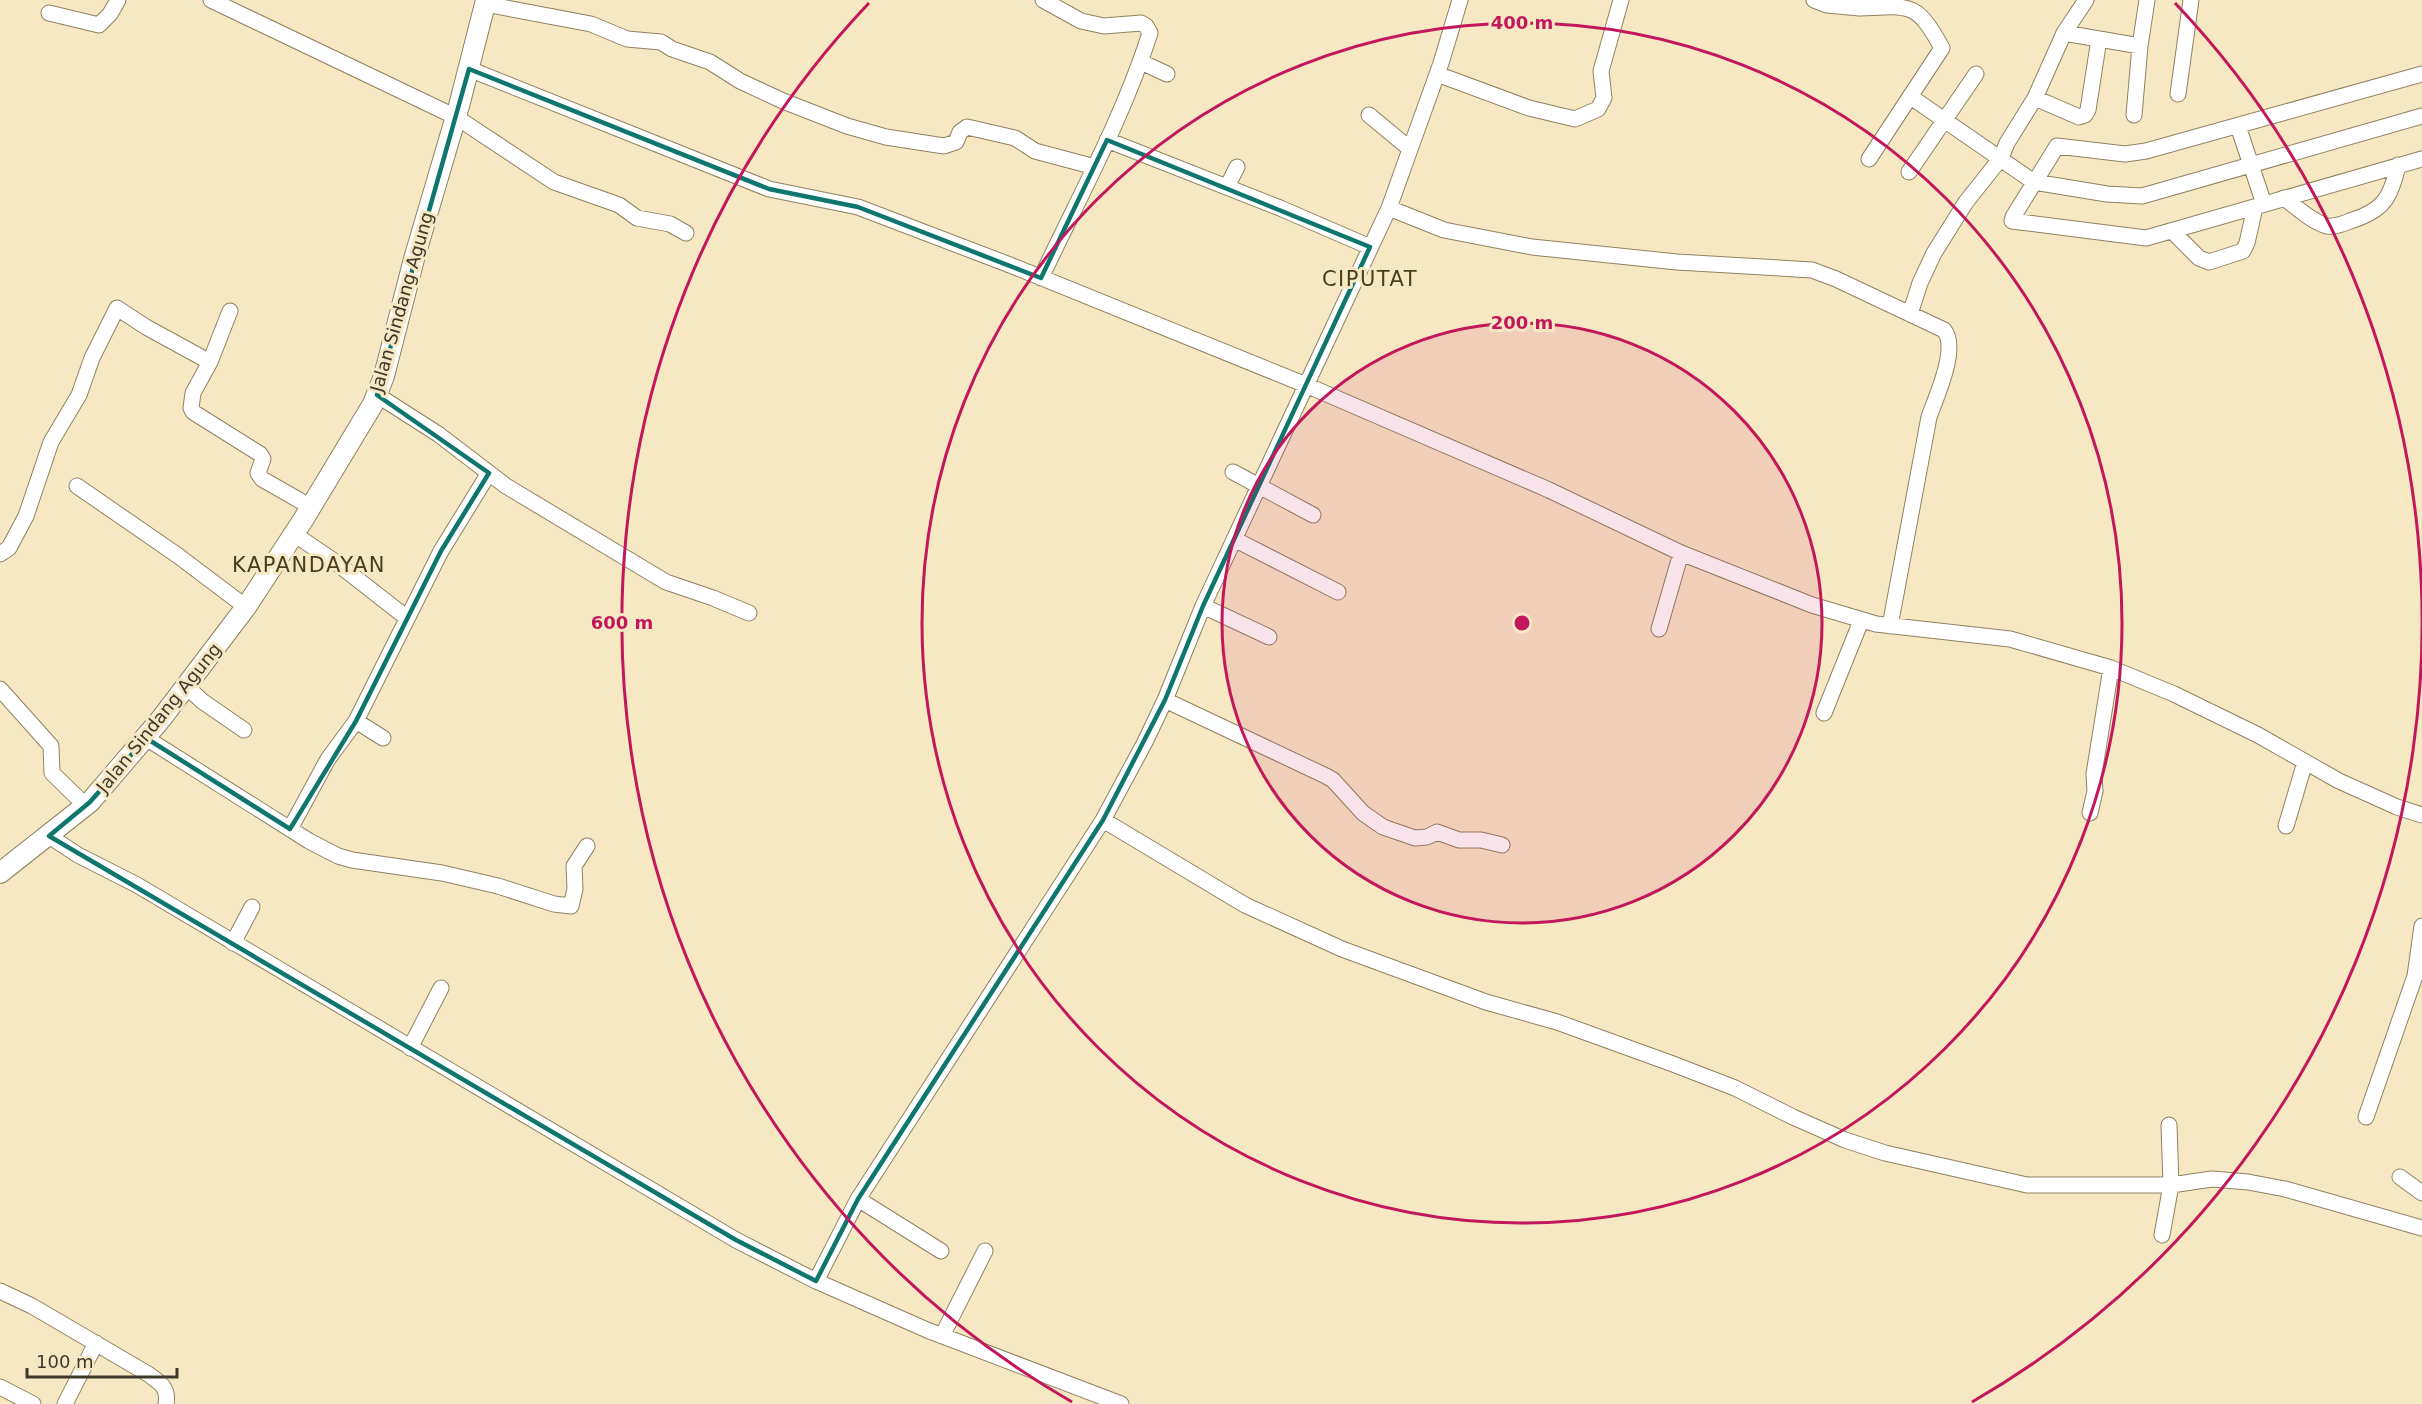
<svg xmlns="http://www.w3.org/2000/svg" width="2422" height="1404" font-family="'DejaVu Sans',sans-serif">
  <rect width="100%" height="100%" fill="#f7e8c4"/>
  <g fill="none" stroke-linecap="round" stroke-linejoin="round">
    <g stroke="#8f8260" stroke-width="17">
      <path id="minor" d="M211,0L456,117L554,182L619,205L637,218L670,224L686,233
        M1814,0L1827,5L1860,8
        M1862,0L1860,8C1911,6 1916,1 1942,48L1869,159
        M485,4L591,24L627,39L661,42L672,49L710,62L740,81L783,101L847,126L886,137L944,146L956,142L960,132L967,127L1015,138L1035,151L1095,167
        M49,13L99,25L110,14L118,0
        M2064,33L2140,46
        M1141,62L1167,74
        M469,69L769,189L858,207L1010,265L1306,385L1549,490L1681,553L1812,605L1876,624L2010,639L2111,668L2174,694L2258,735L2339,781L2397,807L2422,815
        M1437,74L1529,108L1575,119L1598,109L1604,98L1601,71L1621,0
        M2422,74L2146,151L2125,154L2057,146L2013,217L2012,221L2146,238L2422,159
        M2178,94L2191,0
        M1911,97L2034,182L2107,194L2142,196L2422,116
        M2035,98L2079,117L2085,115L2088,110L2099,39
        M1369,115L1410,149
        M2134,115L2140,46L2147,0
        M2238,126L2264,204
        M1107,140L1280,208L1370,247
        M1909,172L1976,74
        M1227,187L1237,167
        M2284,198C2296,207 2312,222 2327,226C2335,227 2343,224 2350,221C2383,211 2391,198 2398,165
        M1389,208L1444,230L1532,247L1677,262L1812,270L1836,279L1944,330C1959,348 1936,397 1929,417L1890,626
        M2172,231L2199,258L2209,262L2243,251L2247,243L2255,207
        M1041,278C1079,197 1123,118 1150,33L1146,26L1141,23L1104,26L1081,21L1043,0
        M1910,314L1920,283L1934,253L1966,202L2001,158L2007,143L2035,98L2064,33L2086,0
        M210,362L230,311
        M377,395L438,434L506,486L666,582L713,598L749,613
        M1233,472L1313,515
        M77,486L177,555L246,607
        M294,534L334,561L407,618
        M1234,539L1338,592
        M0,554L9,548L26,516L51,442L79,395L92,358L117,308L146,327L210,362L193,393L191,408L193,412L260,454L263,459L258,473L262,479L311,507
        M1203,606L1269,637
        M1659,629L1681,553
        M186,686L202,701L244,730
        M0,689L51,746L52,773L86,806
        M1165,700L1326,776L1333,780L1363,813L1383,827L1415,838L1427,837L1437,832L1459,840H1481L1502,845
        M1824,713L1861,621
        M356,721L383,738
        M146,738L309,841L338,856L352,860L442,873L498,886L554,904L571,906L575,889L574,866L587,846
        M2090,813L2095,791L2094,774L2111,668
        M1103,820L1245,905L1342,949L1486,1002L1557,1022L1673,1064L1735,1088L1793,1117L1845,1140L1885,1153L2027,1185H2171L2212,1179L2248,1182L2285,1189L2422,1228
        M2286,826L2305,762
        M290,829L328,759L356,721L441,551L489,473
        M49,836L78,855L137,885L736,1240L816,1281L927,1330L1121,1404
        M233,943L252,907
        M410,1048L441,988
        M2366,1117L2415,976L2422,926
        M2400,1177L2422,1193
        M858,1199L941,1251
        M2162,1235L2171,1185L2169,1125
        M816,1281L858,1199L1103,820L1145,742L1165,700L1203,606L1389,208L1441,63L1460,0
        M0,1291L32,1306L148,1374C160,1383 169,1387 166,1404
        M942,1336L985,1251
        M0,1387L33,1404
        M65,1404L96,1343"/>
    </g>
    <g stroke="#8f8260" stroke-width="22">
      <path id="major" d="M0,873L90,802L161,719L246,607L303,520L373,404L384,376L414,259L459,106L486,0"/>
    </g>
    <use href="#minor" stroke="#fff" stroke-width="15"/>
    <use href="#major" stroke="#fff" stroke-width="20"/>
  </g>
  <path fill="none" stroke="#0f766e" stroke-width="4.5" stroke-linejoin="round" d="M469,69L769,189L858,207L1041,278L1107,140L1370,247L1203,606L1165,700L1103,820L858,1199L816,1281L736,1240L49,836L90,802L146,738L290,829L356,721L441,551L489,473L377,395Z"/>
  <circle cx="1522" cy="623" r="300" fill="#c2185b" fill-opacity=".12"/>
  <g fill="none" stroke="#c2185b" stroke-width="3">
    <circle cx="1522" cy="623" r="300"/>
    <circle cx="1522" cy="623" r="600"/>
    <path d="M1072 1402A900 900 0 0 1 869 3M2175 3A900 900 0 0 1 1972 1402"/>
  </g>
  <g text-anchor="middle" stroke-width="6" stroke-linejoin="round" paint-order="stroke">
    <g font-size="18" fill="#3e382a" stroke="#f7e8c4">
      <text transform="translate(402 302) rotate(-74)" y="6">Jalan Sindang Agung</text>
      <text transform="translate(159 718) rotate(-51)" y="6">Jalan Sindang Agung</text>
    </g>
    <g font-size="21" letter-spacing="1.5" fill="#493d1e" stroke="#f7e8c4">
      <text x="1370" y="286">CIPUTAT</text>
      <text x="309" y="572">KAPANDAYAN</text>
    </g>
  </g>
  <circle cx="1522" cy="623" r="9" fill="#c2185b" stroke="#f7e8c4" stroke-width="3"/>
  <g font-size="18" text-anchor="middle" font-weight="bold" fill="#c2185b" stroke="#f7e8c4" stroke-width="6" stroke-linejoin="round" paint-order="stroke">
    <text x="1522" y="29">400 m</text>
    <text x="1522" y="329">200 m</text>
    <text x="622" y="629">600 m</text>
  </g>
  <path d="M27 1368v9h150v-9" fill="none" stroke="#3e382a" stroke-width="3"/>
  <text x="36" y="1368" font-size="18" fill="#3e382a" stroke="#f7e8c4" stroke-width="4.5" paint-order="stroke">100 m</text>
</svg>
